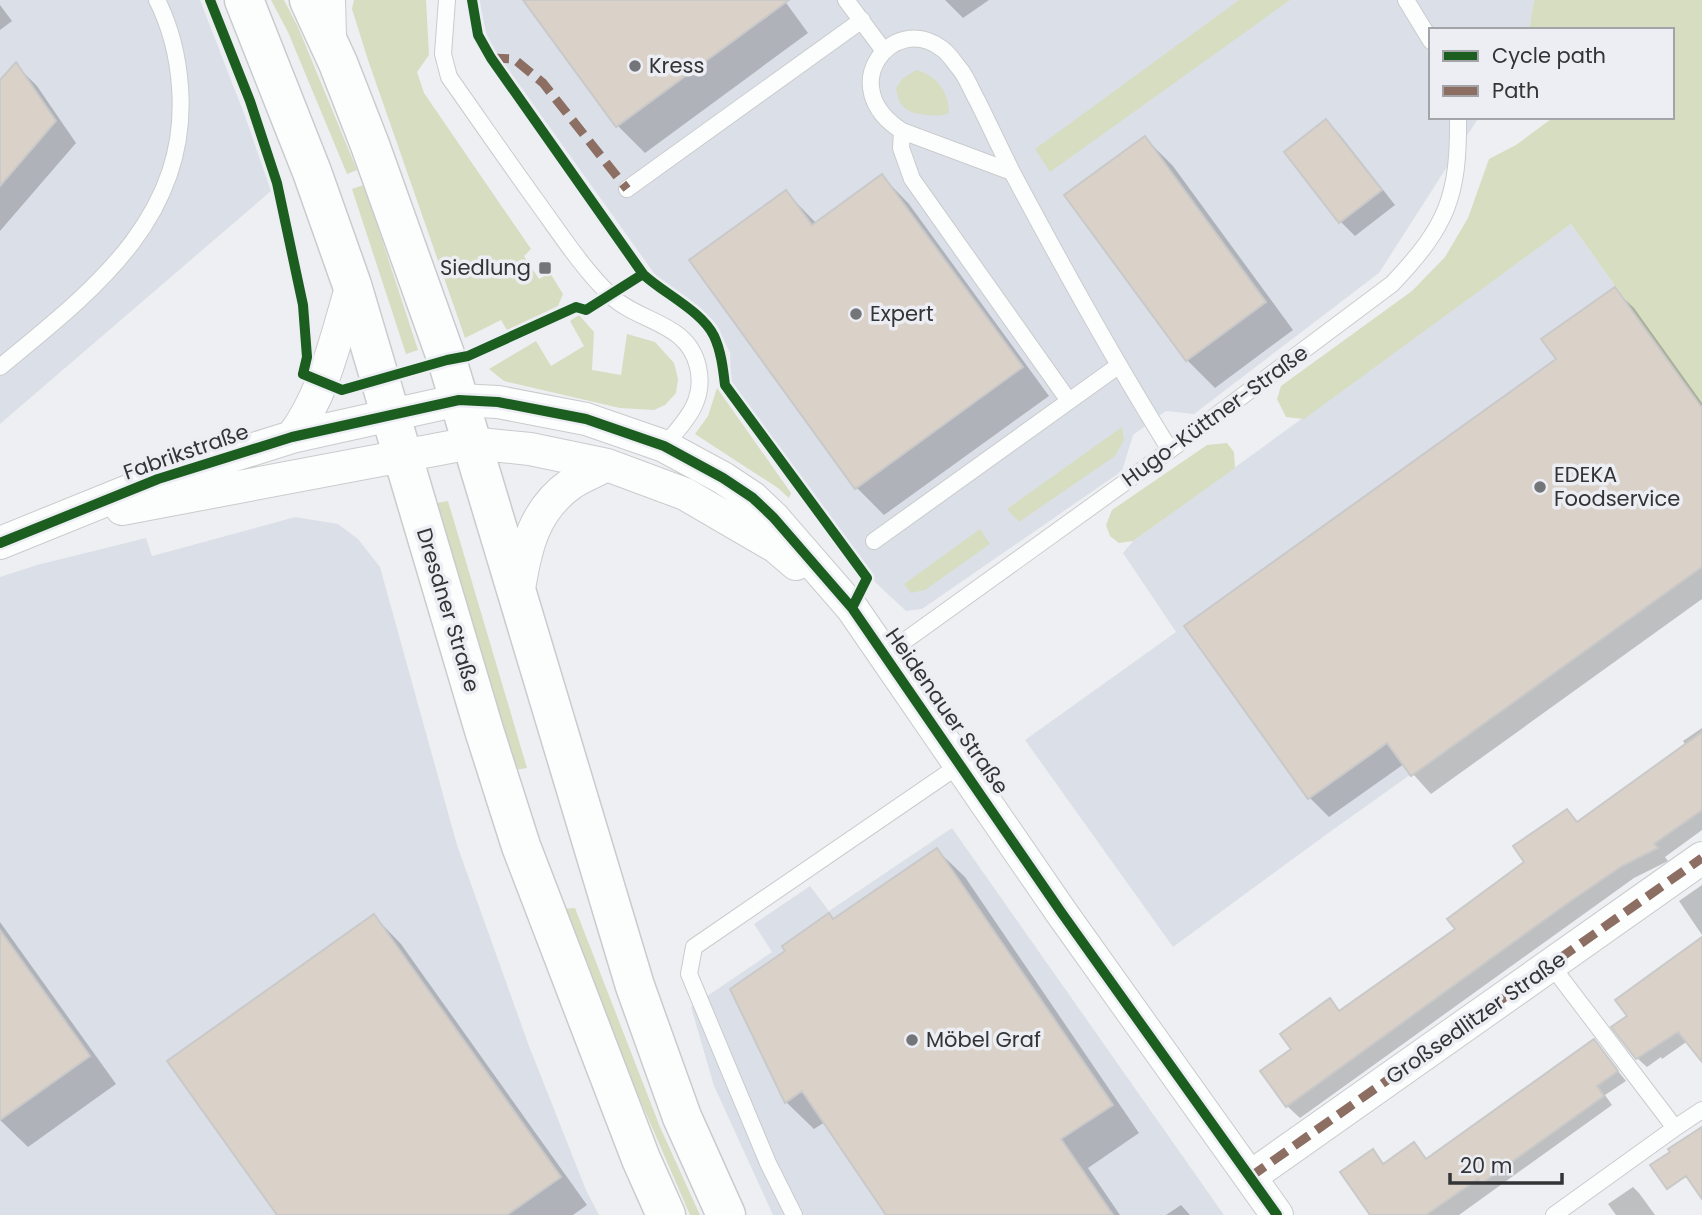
<svg xmlns="http://www.w3.org/2000/svg" width="1702" height="1215" font-family="Poppins,sans-serif">
  <rect width="100%" height="100%" fill="#eeeff2"/>
  <path fill="#dbe0e8" d="M0,0H200L245,116L271,191L0,424Z
    M479,0H1534L1529,30H1431V117H1479L1379,273L1194,414L1166,411L1133,435L1122,471L922,609L906,611L876,583L815,501L731,381L730,353L716,324L698,306L683,297L656,276L488,41Z
    M1571,224L1702,408V567L1327,834L1173,947L1025,740L1176,632L1123,553L1133,541Z
    M295,517L338,524L358,539L380,567L457,845L529,1046L586,1190L599,1215H0V577L37,565L146,538L152,556Z
    M952,828L1224,1215H773L714,1086L691,1007L772,952L754,924L810,886L829,911Z"/>
  <path fill="#d6ddc1" d="M271,0H284L298,27L357,170L347,174L288,32Z
    M354,0H426L429,55L417,72L424,93L531,249L524,256L539,279L550,273L563,294L558,306L507,330L501,320L465,338L368,60L352,9Z
    M1239,0H1290L1050,172L1035,149Z
    M1534,0H1702V408L1571,224L1304,419L1286,417L1277,399L1281,386L1412,291L1445,257L1468,218L1489,159L1516,145L1554,117H1672V30H1529Z
    M916,70C936,75 949,91 949,113C941,116 935,116 927,115C907,113 899,108 896,88L902,79Z
    M364,185L418,350L406,354L352,189Z
    M579,315L594,332L592,370L621,375L627,334L655,342L674,363L678,379L676,393L665,405L654,410L620,408L504,381L489,369L536,341L551,366L584,346L570,321Z
    M717,388L791,493L789,498L778,488L695,434L708,416Z
    M1122,427L1124,440L1115,456L1019,522L1007,509Z
    M1227,443L1234,452L1235,468L1133,541L1119,543L1110,536L1106,525L1112,510L1207,445Z
    M448,501L527,768L515,770L437,503Z
    M980,529L990,544L925,590L911,593L904,584Z
    M575,908L660,1127L700,1215H690L603,1014L562,909Z"/>
  <path fill="#0003" d="M526,0H784L808,33L645,153L617,125Z
    M945,0H989L963,18Z
    M0,5L12,21L0,30Z
    M16,65L37,86L76,143L0,231V82Z
    M1325,121L1340,135L1395,205L1355,236L1341,222L1286,152Z
    M1145,138L1173,166L1293,330L1215,388L1187,360Z
    M882,176L909,204L1049,396L884,515L857,488L786,192L817,224Z
    M1614,289L1634,308L1702,403V599L1431,794L1404,764L1329,817L1310,798L1187,627L1558,359Z
    M1702,728V830L1665,857L1668,861L1634,878L1300,1118L1287,1106L1262,1072L1293,1050L1330,1000L1341,1012L1457,930L1527,863L1567,811L1579,823L1686,746L1683,741Z
    M937,850L965,877L1139,1133L1088,1168L1120,1215H888L825,1122L814,1129L786,1102L834,920Z
    M1702,885V935L1679,901Z
    M374,916L401,944L587,1205L573,1215H279Z
    M0,922L116,1084L28,1147L0,1120Z
    M1702,939V1031L1662,1059L1661,1057L1647,1067L1637,1058L1629,1016Z
    M1594,1041L1626,1081L1605,1095L1612,1105L1459,1215H1372L1373,1151L1385,1165L1414,1144L1428,1160Z
    M1633,1187L1639,1193L1655,1215H1616L1608,1204Z
    M1181,1205L1190,1215H1166Z"/>
  <path fill="#dad1c9" stroke="#c9c9c9" stroke-width="2" d="M523,0H789L616,127Z
    M16,62L56,121L0,186V80Z
    M1326,119L1382,190L1339,223L1284,152Z
    M1145,136L1266,302L1186,361L1064,195Z
    M882,174L1023,367L855,489L689,260L786,190L812,225Z
    M1615,287L1702,408V567L1411,776L1387,743L1308,799L1184,626L1556,359L1541,339Z
    M1702,732V810L1654,844L1658,848L1622,866L1565,905L1286,1107L1260,1071L1291,1049L1280,1034L1330,998L1339,1011L1455,929L1447,919L1524,862L1513,846L1567,809L1577,822Z
    M937,848L1113,1105L1061,1139L1113,1215H886L802,1091L785,1103L730,989L785,951L782,946L829,913L833,919Z
    M374,914L561,1177L507,1215H277L167,1061Z
    M0,930L90,1056L0,1120Z
    M1702,937V1062L1678,1032L1636,1059L1611,1027L1627,1016L1615,1000Z
    M1594,1039L1618,1071L1597,1086L1604,1096L1481,1184L1478,1179L1426,1215H1370L1340,1172L1373,1149L1383,1164L1414,1142L1426,1159Z
    M1702,1127V1199L1686,1176L1667,1189L1650,1165L1670,1152L1668,1149Z"/>
  <g fill="none" stroke-linecap="round" stroke-linejoin="round">
    <g stroke="#cacbcd" stroke-width="18">
      <path id="service" d="M337,0L338,36
        M447,0L443,54L449,77C478,118 506,159 535,199C559,232 582,268 611,296C640,323 688,322 698,367C706,402 684,422 664,446
        M846,0L884,51
        M1406,0L1431,41
        M902,131L901,148L912,179L1069,401
        M1012,172L902,131C833,87 893,12 941,48C948,52 954,62 959,68C967,77 971,90 977,100C989,124 1000,148 1012,172C1062,266 1114,360 1170,450
        M627,189L862,20
        M0,367C91,292 190,218 180,87C178,58 170,26 157,0
        M874,541L1118,366
        M885,655L1170,450L1392,284C1447,226 1459,197 1458,117
        M1551,965L1675,1128L1554,1215
        M1675,1128L1702,1110
        M794,1215L768,1163L689,974L694,947L961,764"/>
    </g>
    <g stroke="#cacbcd" stroke-width="34">
      <path id="minor" d="M292,437C325,393 336,337 352,285
        M122,509L471,443L530,449L607,465L685,494L776,547L796,564
        M0,543L158,479L292,437L459,400L498,402L586,419L664,446L723,478L753,498L773,517L852,608L1061,912L1277,1215
        M518,594C526,549 532,511 572,483C583,476 596,471 607,465
        M1250,1177L1702,858"/>
    </g>
    <g stroke="#cacbcd" stroke-width="41">
      <path id="secondary" d="M244,0L312,172L352,285L484,730L521,846L641,1159L666,1215
        M309,0L338,63L370,145L447,360L635,986L682,1117L726,1215"/>
    </g>
    <use href="#service" stroke="#fcfdfd" stroke-width="16"/>
    <use href="#minor" stroke="#fcfdfd" stroke-width="32"/>
    <use href="#secondary" stroke="#fcfdfd" stroke-width="38"/>
    <path stroke="#8d6e63" stroke-width="9" stroke-dasharray="18 9" stroke-linecap="butt" d="M491,58L514,59L543,83L627,189
      M1250,1177L1702,858"/>
    <g stroke="#eceef4" stroke-width="15">
      <path id="cycleway" d="M210,0L250,101L277,183L303,305L307,357L303,374L342,390L447,360L468,356L576,307L586,310L643,274
        M472,0L478,35L491,58L643,274C663,293 702,311 714,336C721,351 723,368 725,385L867,578L852,608
        M0,543L158,479L292,437L459,400L498,402L586,419L664,446L723,478L753,498L773,517L852,608L1061,912L1277,1215"/>
    </g>
    <use href="#cycleway" stroke="#1b5e20" stroke-width="10"/>
  </g>
  <g fill="#747578" stroke="#eceef4" stroke-width="2.5">
    <circle cx="635" cy="66" r="7"/>
    <rect x="538" y="261" width="14" height="14" rx="3.5"/>
    <circle cx="856" cy="314" r="7"/>
    <circle cx="1540" cy="487" r="7"/>
    <circle cx="912" cy="1040" r="7"/>
  </g>
  <g text-anchor="middle" stroke-width="7" stroke-linejoin="round" paint-order="stroke">
    <g font-size="21" fill="#333436" stroke="#eceef4" text-anchor="start">
      <text x="649" y="73">Kress</text>
      <text x="531" y="275" text-anchor="end">Siedlung</text>
      <text x="870" y="321">Expert</text>
      <text x="1554" y="482">EDEKA<tspan x="1554" dy="24">Foodservice</tspan></text>
      <text x="926" y="1047">Möbel Graf</text>
    </g>
    <g font-size="21" fill="#333436" stroke="#eceef4">
      <text transform="translate(1215 416) rotate(-36)" y="7">Hugo-Küttner-Straße</text>
      <text transform="translate(186 452) rotate(-19)" y="7">Fabrikstraße</text>
      <text transform="translate(448 610) rotate(73)" y="7">Dresdner Straße</text>
      <text transform="translate(947 711) rotate(55)" y="7">Heidenauer Straße</text>
      <text transform="translate(1476 1018) rotate(-35)" y="7">Großsedlitzer Straße</text>
    </g>
  </g>
  <rect x="1429" y="28" width="245" height="91" fill="#eceef4" stroke="#a2a4a8" stroke-width="2"/>
  <rect x="1443" y="51" width="35" height="10" fill="#1b5e20" stroke="#a2a4a8" stroke-width="2"/>
  <text x="1492" y="63" font-size="21" fill="#333436">Cycle path</text>
  <rect x="1443" y="86" width="35" height="10" fill="#8d6e63" stroke="#a2a4a8" stroke-width="2"/>
  <text x="1492" y="98" font-size="21" fill="#333436">Path</text>
  <path d="M1450 1173v10h112v-10" fill="none" stroke="#333436" stroke-width="3.5"/>
  <text x="1460" y="1173" font-size="21" fill="#333436" stroke="#eceef4" stroke-width="5" paint-order="stroke">20 m</text>
</svg>
